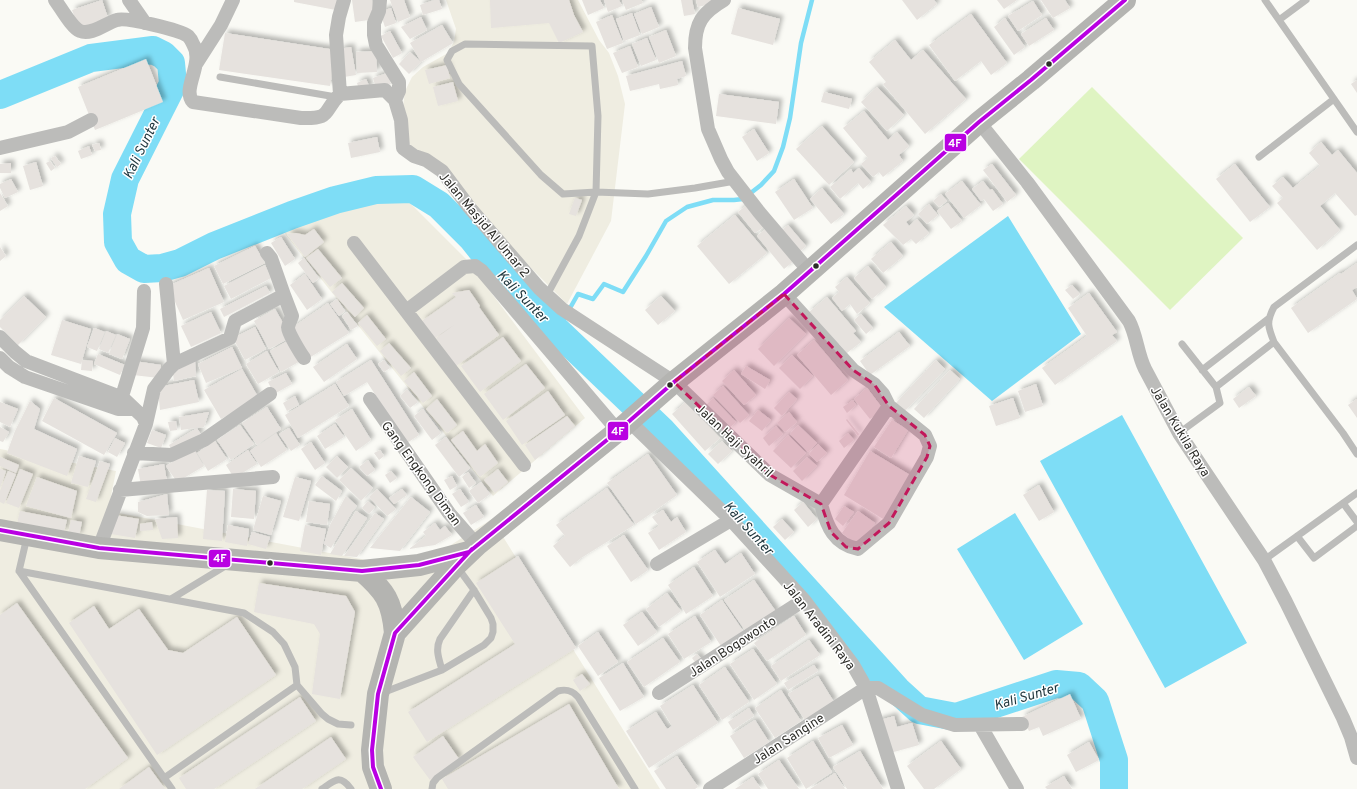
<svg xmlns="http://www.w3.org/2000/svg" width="1357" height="789" font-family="Overpass,sans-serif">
  <defs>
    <filter id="shadow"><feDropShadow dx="3.5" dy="-3.5" stdDeviation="2" flood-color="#0004"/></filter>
  </defs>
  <rect width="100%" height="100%" fill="#fafaf5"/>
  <path fill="#efede1" d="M446,0H578L599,40L609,53L618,76L625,104L611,221L567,304L519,256L455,182L416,162L403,126V107L405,91L412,77L423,67L448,53L454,42L456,29Z
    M406,199L466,259L585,418L493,496L440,428L278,225L368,201Z
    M0,449L116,471L108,511L393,565L435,555L492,519L660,789H0Z"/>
  <path fill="#dff4c2" d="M1092,87L1243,238L1170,310L1019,159Z"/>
  <path fill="#7eddf6" d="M1008,216L1081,334L992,401L884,307Z
    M1122,415L1247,643L1165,688L1040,461Z
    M1015,513L1083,624L1024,660L957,549Z"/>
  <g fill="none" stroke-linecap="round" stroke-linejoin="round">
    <path stroke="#7eddf6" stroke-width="4.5" d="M557,331L578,294L593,299L604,284L623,292L646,256L666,221L687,207L713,200H734L743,199L761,185L774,171L783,147L790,118L801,43L812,0"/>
    <path stroke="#7eddf6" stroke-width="28" d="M0,95L91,58L153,50L163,55L171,63L173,84L125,179L117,214L118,242L128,260L144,269L162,268L180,263L214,246L292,215L335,200L376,190L413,189L439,205L472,238L510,286L662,431L897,690L919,710L956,717L1056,684L1079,686L1095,701L1114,760V789"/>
  </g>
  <path fill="#e6e2de" filter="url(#shadow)" d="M102,0L108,18L79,29L72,10Z
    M294,0H338L336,10L294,2Z
    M352,0H372L375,19L355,22Z
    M390,0H404L410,17L398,22Z
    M434,0H439L442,9L423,15L420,5Z
    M490,0H569L574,15L583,32L559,43L549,23L491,28Z
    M582,0H600L604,8L588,15Z
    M604,0H619L622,6L608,12Z
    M622,0H641L643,3L626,10Z
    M681,0H692L695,14L684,16Z
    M696,0H719V2L698,7Z
    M902,0H934L937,4L917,20Z
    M997,0H1017L1004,9Z
    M1041,0H1065L1070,8L1053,18Z
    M1033,1L1042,15L1018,31L1008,16Z
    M651,7L659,27L642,34L634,14Z
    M391,8L396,23L385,27L380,12Z
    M738,8L780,19L773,45L731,34Z
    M632,13L640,35L624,41L616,19Z
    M971,14L1007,63L991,75L981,61L955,81L929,45Z
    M612,15L623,43L607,49L596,22Z
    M421,17L427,30L410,39L401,27Z
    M1005,18L1025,47L1014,55L994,27Z
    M1046,18L1054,30L1029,46L1021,34Z
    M442,25L453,43L421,62L410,43Z
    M666,30L676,56L659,63L649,37Z
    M390,31L402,53L393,58L381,36Z
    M225,33L336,50L330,86L219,70Z
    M647,38L656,60L641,66L632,44Z
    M895,40L911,60L923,50L966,99L925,134L883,84L886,82L869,62Z
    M630,46L638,67L622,73L613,53Z
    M351,47L356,75L344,77L340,49Z
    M376,51L377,72L357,73L356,52Z
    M410,52L421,62L409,74L399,64Z
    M146,59L163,102L95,130L78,87Z
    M682,61L686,76L677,79L678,85L660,89L659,84L630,91L626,76Z
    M447,65L450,78L429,84L425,70Z
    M387,73L391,84L376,89L373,78Z
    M366,79L370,88L360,92L357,83Z
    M1357,80V93L1351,84Z
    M453,82L458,101L438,106L433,87Z
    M877,87L904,115L887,131L861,102Z
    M824,92L852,99L849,109L821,102Z
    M719,94L779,102L776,124L716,116Z
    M864,111L888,140L897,132L909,146L899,155L903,161L883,177L879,172L873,177L861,164L868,158L843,128Z
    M822,126L854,162L829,185L796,149Z
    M754,129L769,153L757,161L742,137Z
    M377,137L380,152L351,158L348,143Z
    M1321,142L1332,155L1338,150L1357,173V215L1355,216L1335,193L1320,206L1340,230L1317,250L1277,203L1283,198L1272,186L1283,177L1293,188L1320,166L1309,153Z
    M99,143L101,150L95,151L92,145Z
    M89,146L92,155L81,159L78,151Z
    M55,156L61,164L57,167L51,158Z
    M50,161L55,168L51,171L46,163Z
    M36,162L43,186L30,190L23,166Z
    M11,163V173H0V164Z
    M992,164L1016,195L1007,202L983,170Z
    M1235,164L1270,207L1250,222L1216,179Z
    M859,168L871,182L863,189L858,183L840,199L830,187L851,169L853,173Z
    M11,179L18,192L5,198L0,188V184Z
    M794,179L813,208L794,220L775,192Z
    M962,181L981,205L964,218L945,194Z
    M983,181L990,190L992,189L1003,204L993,211L984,199L981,201L972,189Z
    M822,188L844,214L831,224L810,199Z
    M0,193L8,206L0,211Z
    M941,194L947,201L939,207L933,201Z
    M575,198L582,200L576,216L569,214Z
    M948,203L962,221L951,229L937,211Z
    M929,204L938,215L927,224L918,214Z
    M747,205L765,226L755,233L738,212Z
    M906,206L914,215L906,222L909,226L917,219L929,233L916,244L911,239L903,245L883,225Z
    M735,215L767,253L729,284L697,246Z
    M788,225L806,246L797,254L779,233Z
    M768,227L795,260L784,269L757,236Z
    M314,229L324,242L305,257L287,234L296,233L305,235Z
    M281,237L295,259L285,266L271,243Z
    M891,242L903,256L883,273L871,259Z
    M255,246L265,263L223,284L214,266Z
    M0,247L6,256L0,261Z
    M318,249L342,278L330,287L306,258Z
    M304,258L319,278L313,283L298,263Z
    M1357,263V287L1352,290L1357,299L1308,333L1291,308L1340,273L1341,274Z
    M265,265L271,278L231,299L224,286Z
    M868,266L886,287L872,299L854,278Z
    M209,268L224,302L183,320L168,286Z
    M305,274L322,299L307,310L290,285Z
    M847,277L870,303L857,314L850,304L842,311L832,298L839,292L835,287Z
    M342,283L364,308L355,317L332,292Z
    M1072,285L1080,294L1073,299L1065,290Z
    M266,286L270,293L224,317L220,309Z
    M469,290L480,306L479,307L499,335L456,366L436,338L454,325L435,338L422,321L456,297L452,293Z
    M1089,293L1117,332L1112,335L1117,341L1055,385L1042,368L1087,336L1068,308Z
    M24,296L46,317L18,345L0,327V320Z
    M661,296L675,311L658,325L645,310Z
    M827,297L856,331L853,333L861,342L847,353L839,344L836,347L808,313Z
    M337,299L345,311L339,316L330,304Z
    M328,303L349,333L309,358L289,330Z
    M275,309L291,337L269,349L254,321Z
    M211,312L221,333L191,347L181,326Z
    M347,312L358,326L351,330L342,316Z
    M861,314L873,328L866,334L854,320Z
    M367,315L386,339L377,346L358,323Z
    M789,318L806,334L774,366L758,349Z
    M62,320L91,329L81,364L51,355Z
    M255,327L266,349L245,360L233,338Z
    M94,328L105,332L97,351L87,347Z
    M106,331L116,335L108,353L99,349Z
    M899,332L910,346L870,375L860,361Z
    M117,334L130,339L122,359L109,354Z
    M503,337L521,361L480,392L461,366Z
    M291,339L302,360L281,372L270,351Z
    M814,340L848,380L831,395L797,355Z
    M389,343L411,368L401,376L380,351Z
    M347,344L357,359L324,382L313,367Z
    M232,347L242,368L206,383L198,364Z
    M267,351L279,372L258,384L246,364Z
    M98,354L125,365L120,375L94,364Z
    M792,355L813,376L800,389L779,368Z
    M82,360L93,361L92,371L81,370Z
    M371,360L419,435L407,443L367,382L344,396L336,382Z
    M384,360L390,368L384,372L378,364Z
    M936,360L945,369L904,412L895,404Z
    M134,361L161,365L159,378L133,375Z
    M195,361L196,376L174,381L172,367Z
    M526,364L545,388L503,420L484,394Z
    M746,366L770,380L765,389L741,374Z
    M242,369L258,397L221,419L204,390Z
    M734,370L756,395L744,405L722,381Z
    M950,370L960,379L924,418L914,409Z
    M414,372L432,396L423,403L404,381Z
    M286,373L292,384L274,394L268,382Z
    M194,380L199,402L160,410L158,387Z
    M335,384L349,406L298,438L285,415Z
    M1036,384L1043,406L1025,412L1018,391Z
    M723,386L749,415L740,423L713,395Z
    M1249,387L1256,396L1239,408L1233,399Z
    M867,388L883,409L870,419L854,399Z
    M407,389L418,402L410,408L400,396Z
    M548,391L565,415L522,445L506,421Z
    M789,392L797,399L782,416L774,408Z
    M295,396L299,405L287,411L283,403Z
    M54,398L117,433L104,455L42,421Z
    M713,398L736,422L728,429L706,405Z
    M1013,398L1020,418L996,426L989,406Z
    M437,399L457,425L447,433L426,409Z
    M1357,399V418L1348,405Z
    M853,400L856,405L847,413L843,407Z
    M30,401L40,409L34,429L77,449L67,476L7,453L15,431Z
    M687,401L720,438L705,451L672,414Z
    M0,402L18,409L10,427L0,422Z
    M267,407L281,429L257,445L242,423Z
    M352,409L371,440L356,451L335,420Z
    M423,409L441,433L432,440L414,416Z
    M758,410L771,420L762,431L749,421Z
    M209,412L204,427L181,430L179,417Z
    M789,412L797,422L785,432L777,423Z
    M567,416L575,426L535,460L525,445Z
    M847,419L859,434L858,436L846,420Z
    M892,420L908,430L891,458L874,447Z
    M176,421L177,430L170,431L168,422Z
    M335,424L344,437L325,449L317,436Z
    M240,425L254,444L231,460L217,440Z
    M798,425L817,443L808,452L790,434Z
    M776,426L783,434L769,446L763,438Z
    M0,427L9,432L3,442L0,441Z
    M197,428L201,435L172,451L169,445Z
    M289,428L300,445L291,451L279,434Z
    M152,430L166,435L161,448L147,443Z
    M463,431L477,451L485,444L498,463L480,477L451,440Z
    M276,433L287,450L261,467L250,451Z
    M848,433L854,440L844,448L839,441Z
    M788,435L806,453L791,468L773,451Z
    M446,437L470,468L459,477L435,445Z
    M115,438L125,443L117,457L108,452Z
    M215,441L227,459L208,471L197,453Z
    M722,441L732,451L718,464L708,454Z
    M311,442L325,463L315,470L301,449Z
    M818,444L827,453L817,462L809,454Z
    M194,449L204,466L177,482L166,466Z
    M248,450L257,464L234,478L226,465Z
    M380,450L384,456L379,460L374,453Z
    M870,451L915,478L888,522L844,495Z
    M648,454L677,495L636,524L607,483Z
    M79,456L96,461L88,487L71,483Z
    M337,456L348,467L337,478L326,467Z
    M0,457L19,465L16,473L0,466Z
    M807,457L817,466L802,481L793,471Z
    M368,460L375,470L367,476L359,467Z
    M100,461L110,464L96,502L86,499Z
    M164,464L167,482L141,486L138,469Z
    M351,468L373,488L361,501L339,480Z
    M0,469L6,471L0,488Z
    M20,469L33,474L19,508L6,503Z
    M498,469L508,482L495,493L484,480Z
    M8,471L16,474L4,504L0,502V491Z
    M391,471L397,478L390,483L385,475Z
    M468,472L476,483L469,488L462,477Z
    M322,476L342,491L336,501L315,485Z
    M452,476L457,486L450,490L444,480Z
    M37,477L77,491L71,518L26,506Z
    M295,477L311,481L299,521L283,517Z
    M481,482L490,494L478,503L469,491Z
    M1039,485L1054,512L1039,521L1023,495Z
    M607,488L634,525L581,558L570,567L553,546L565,536L556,525Z
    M233,489L256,491L254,519L231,517Z
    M377,489L396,509L387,516L369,497Z
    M402,489L407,495L394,504L389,498Z
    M460,489L469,502L461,507L452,494Z
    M207,490L225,491L222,541L203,539Z
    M167,494L169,515L147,516L138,512V502Z
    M263,496L281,501L271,535L253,530Z
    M346,496L357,506L352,512L331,548L324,544L330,525Z
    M411,497L430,512L400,551L370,548Z
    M309,501L330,504L327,525L306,522Z
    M368,501L375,507L369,514L362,508Z
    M803,502L817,519L808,527L794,510Z
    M476,505L484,517L471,525L463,513Z
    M844,506L854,512L843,526L835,519Z
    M663,510L671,522L677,517L686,532L659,550L648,533L659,526L652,517Z
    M20,511L67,520L64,532L17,524Z
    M356,511L367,518L342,556L330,554Z
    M858,511L875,523L858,546L842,533Z
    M375,513L384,519L357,557L344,556Z
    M115,515L139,519L135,538L111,534Z
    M177,517L178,538L162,539L155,519Z
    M782,519L794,532L785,540L773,527Z
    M71,520L82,522L79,536L68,534Z
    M152,522L153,530L140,531V524Z
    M435,523L440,530L445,526L452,535L435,545L409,549L426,536L423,532Z
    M228,525L249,529L247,546L225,542Z
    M305,525L326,529L321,555L300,551Z
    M252,532L270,537L266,549L248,544Z
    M624,535L648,570L631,582L607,546Z
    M715,550L725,564L741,553L755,574L720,597L697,562Z
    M518,556L576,648L427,742L408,712L515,644L476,583Z
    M694,567L713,596L686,614L668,585Z
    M754,580L777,613L747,633L724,600Z
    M259,583L346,596L355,612L340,699L312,694L320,634L314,624L254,612Z
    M667,593L681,611L659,627L646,609Z
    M722,600L743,631L721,646L700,615Z
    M17,603L128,758L85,789H0V615Z
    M94,606L109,629L139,609L168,650L183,653L237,617L276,675L157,755L69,623Z
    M642,612L657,632L638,646L623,625Z
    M695,616L711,642L684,659L668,634Z
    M794,616L806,635L767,661L754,643Z
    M598,632L618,662L598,676L578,646Z
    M663,638L680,662L644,687L627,662Z
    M809,640L820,655L781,681L771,666Z
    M753,649L777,684L754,700L730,664Z
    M697,654L704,662L698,666L692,658Z
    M623,663L644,697L620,711L599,678Z
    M814,665L818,671L788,690L784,683Z
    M725,667L749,702L722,720L699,685Z
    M582,674L590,684L580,691L573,680Z
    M818,676L834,702L805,720L788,694Z
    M693,685L718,723L649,768L626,731L656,712L667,729L672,726L660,706Z
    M781,690L801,721L775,738L755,708Z
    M1070,694L1081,719L1043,736L1039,727L1029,731L1022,717Z
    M300,697L316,721L214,789H186L179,778Z
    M569,704L619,789H448L442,779Z
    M749,708L754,716L733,730L728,722Z
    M894,716L897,727L912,723L919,745L890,753L877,721Z
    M755,720L769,742L744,758L730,736Z
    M842,725L853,745L829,758L818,738Z
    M443,736L459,759L430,780L413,757Z
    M331,737L346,759L302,789H255Z
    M813,741L832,772L806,789L787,758Z
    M941,741L961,769L934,789H924L907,766Z
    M1089,742L1099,760L1076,772L1067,755Z
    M860,751L883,789H847L833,767Z
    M677,756L698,787L695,789H666L654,771Z
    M779,760L799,789H768L758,774Z
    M149,767L165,789H119Z
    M835,773L845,789H810Z
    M1064,776L1072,789H1047L1045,787Z
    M753,777L761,789H735Z"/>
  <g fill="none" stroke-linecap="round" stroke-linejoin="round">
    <path stroke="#bcbcba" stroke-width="7" d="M1265,0L1357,132
      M1279,20L1306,0
      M220,77L336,97
      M1259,157L1334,99
      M1357,245L1274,307C1266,322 1268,327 1274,342L1343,433L1357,454
      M547,295L579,236L596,192L598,116L592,46L465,44L452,51L447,60L459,84L541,175L563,194L596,192L648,194L695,188L735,181
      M1202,370L1268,319
      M1216,387L1274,342
      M1179,433L1220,403L1216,387L1182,344
      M1343,503L1357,522
      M1297,536L1314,558L1357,526
      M27,537L19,571L172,789
      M1264,560L1357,493
      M19,571L244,613L273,632L284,644L295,667L297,685L322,714L328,719L338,724L351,725
      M171,599L227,565
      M442,670C439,659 435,650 440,639L474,590
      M382,693L442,670L484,645L491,638L493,632V624L491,618L474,590L458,568
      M164,778L297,685
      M322,789C335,780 340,774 351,789
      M432,789L433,783L437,778L558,691C566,689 572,690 578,697L635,789"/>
    <path stroke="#bcbcba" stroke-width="14" d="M55,0C61,8 72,28 80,31C91,36 106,23 117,20C126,17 180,30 188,36C190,38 192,41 193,44C205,63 181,89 193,102L301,118C333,119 322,112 340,94L385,90L395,100L401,120L403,148L414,156L426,160L442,171L469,207L539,288L562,309L674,382L770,475L821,504
      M129,0L145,23
      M380,0L379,11L374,23V35L376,45L399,82V91L395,100
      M724,0C702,13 695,23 695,48L708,129L721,159L728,172L759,212L809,271
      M196,64L221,25L233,0
      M340,94L336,35L339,17L344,0
      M979,122L1027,182L1129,321C1137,336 1137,353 1145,369L1179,433L1264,560L1286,602L1343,718L1351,737L1357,758
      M0,148L68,132L91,120
      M354,243L524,465
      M267,253L271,258L284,295
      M166,284L174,364
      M784,294L853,370L874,384L883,394L889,406L925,435L930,446L927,457L889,523L858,549C834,544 827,527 821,504
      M406,311L464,267L475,266L482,271L618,431
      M0,337L15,352L26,361L123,398L143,417L146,424L99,548
      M0,358L9,367L25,377L118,409H133
      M370,399L449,513L477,545
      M119,406L143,328L144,291
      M629,421L731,520L804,600L853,665L866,688L898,789
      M146,424L154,389L169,369L174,364L230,338L235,321L284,295L292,316C291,319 288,325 288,328C287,331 301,354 304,358
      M134,453L171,455L204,440L270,394
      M120,490L273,477
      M821,504L889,406
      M657,564L731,520
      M659,693L804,600
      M980,725L1017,789
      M710,789L866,688H878L922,715L955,725L1022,724"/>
    <path stroke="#b4b4b1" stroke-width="22" d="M0,530L99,548L362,571L419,565L469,552
      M362,571C385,591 392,601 395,633
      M381,789L373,767L372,750L378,694L395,633L456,565L477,545L618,431L674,382L784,294L979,122L1031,80L1125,0"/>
    <g stroke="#fff" stroke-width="7">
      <path id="bus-1" d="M0,530L99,548L362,571L419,565L469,552L618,431L674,382L784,294L979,122L1031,80L1125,0
        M381,789L373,767L372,750L378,694L395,633L472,549"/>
    </g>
    <use href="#bus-1" stroke="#b900e2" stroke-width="4"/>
  </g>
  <path fill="#c2185b" fill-opacity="0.2" stroke="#c2185b" stroke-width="3" stroke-dasharray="8 5" stroke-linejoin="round" d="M784,294L853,370L874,384L889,406L925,435L930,446L927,457L889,523L858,549L846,547L831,532L821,504L770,475L674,382Z"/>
  <g fill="#2d2d29" stroke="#fff" stroke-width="1.5">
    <circle cx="1049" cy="64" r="3.5"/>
    <circle cx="816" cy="266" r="3.5"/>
    <circle cx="670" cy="385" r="3.5"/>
    <circle cx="270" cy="563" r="3.5"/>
  </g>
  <g text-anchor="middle" stroke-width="3" stroke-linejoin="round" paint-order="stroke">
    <g font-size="13" fill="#2d2d29" stroke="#fff">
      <text transform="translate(485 224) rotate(50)" y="5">Jalan Masjid Al Umar 2</text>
      <text transform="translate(1181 431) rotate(59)" y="5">Jalan Kukila Raya</text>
      <text transform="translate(735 440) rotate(43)" y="5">Jalan Haji Syahril</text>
      <text transform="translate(422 473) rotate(54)" y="5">Gang Engkong Diman</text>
      <text transform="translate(820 625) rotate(52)" y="5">Jalan Aradini Raya</text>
      <text transform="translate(732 646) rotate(-33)" y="5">Jalan Bogowonto</text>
      <text transform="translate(788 738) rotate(-33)" y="5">Jalan Sangine</text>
    </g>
    <g font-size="14" font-style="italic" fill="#1e353c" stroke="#fff">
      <text transform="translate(141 148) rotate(-64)" y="5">Kali Sunter</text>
      <text transform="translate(523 296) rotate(46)" y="5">Kali Sunter</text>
      <text transform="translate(749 528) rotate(48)" y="5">Kali Sunter</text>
      <text transform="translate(1026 696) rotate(-16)" y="5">Kali Sunter</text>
    </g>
  </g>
  <g stroke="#fff" stroke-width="1.5">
    <rect x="944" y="133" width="23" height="19" rx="4" fill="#b900e2"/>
    <rect x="607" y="421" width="22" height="20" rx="4" fill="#b900e2"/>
    <rect x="208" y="549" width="23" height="19" rx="4" fill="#b900e2"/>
  </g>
  <g font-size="11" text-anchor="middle" font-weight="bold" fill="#fff">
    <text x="955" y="147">4F</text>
    <text x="618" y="435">4F</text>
    <text x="220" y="562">4F</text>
  </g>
</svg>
